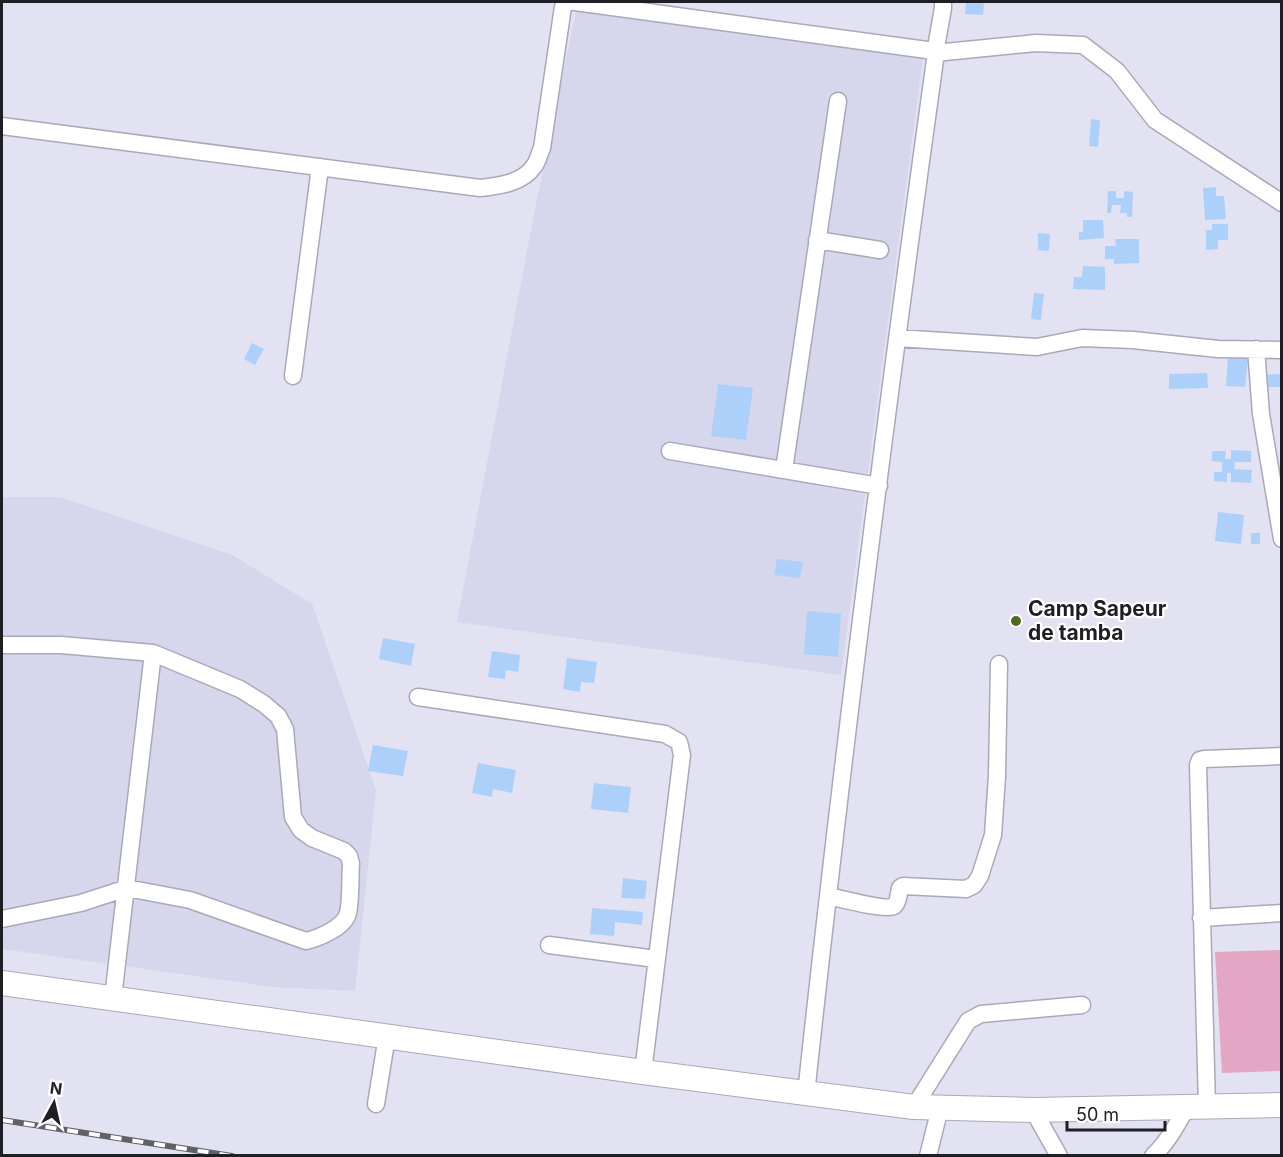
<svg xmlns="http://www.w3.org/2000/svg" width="1283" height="1157" font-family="Inter,sans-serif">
  <rect width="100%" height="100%" fill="#e2e2f2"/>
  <path fill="#d6d6ec" d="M576,11L923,57L841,675L457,622L534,214Z
    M2,497H60L232,555L312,604L376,790L355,991L273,987L2,949Z"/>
  <path fill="#e3a6c4" d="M1281,950V1071L1222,1073L1215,952Z"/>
  <path fill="#add0fb" d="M966,2H984L983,15L965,14Z
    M1091,119L1100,120L1098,147L1089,146Z
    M1216,187V196H1224L1226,219L1205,220L1203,188Z
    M1108,191H1116V198H1124V191L1133,192L1132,217H1127V213H1120L1121,205H1112L1111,213H1107Z
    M1083,220H1103L1104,238L1079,240V232H1083Z
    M1212,224H1228V240H1218V249L1206,250V230H1212Z
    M1038,233L1050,234L1049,251L1038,250Z
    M1115,239H1139V263L1114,264V259H1105V246H1116Z
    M1083,266L1105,267V290L1073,289L1074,277H1082Z
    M1034,293L1044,294L1041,320L1031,319Z
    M252,343L264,349L255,365L244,359Z
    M1228,356L1248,358L1245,387L1226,386Z
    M1207,373L1208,388L1169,389V374Z
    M1280,374V387H1261V375Z
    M718,384L753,388L746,440L711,436Z
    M1231,450L1251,451V462H1235L1234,469L1252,470L1251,483L1231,482V473H1227V482L1214,481V472H1222V462L1212,461V451H1226L1225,459H1231Z
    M1218,512L1244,515L1241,544L1215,541Z
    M1251,533H1260V544H1251Z
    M777,559L803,562L800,578L774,575Z
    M807,611L841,614L838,657L804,654Z
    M383,638L415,644L411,666L379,659Z
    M492,651L520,655L518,672L506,670L505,679L488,677Z
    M567,658L597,662L594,683L581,682L580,692L563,689Z
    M373,745L408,751L403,776L368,771Z
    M478,763L516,770L512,793L493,789L492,797L472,793Z
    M594,783L631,787L628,813L591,809Z
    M623,878L647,881L645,899L621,898Z
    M592,908L643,912L642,925L615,922L614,936L590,934Z"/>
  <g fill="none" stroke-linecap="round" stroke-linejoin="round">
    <g stroke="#a9a9b8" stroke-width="19">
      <path id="minor" d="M575,2L927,50L935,53V60C887,404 843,749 806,1094
        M943,2V8L935,53L1036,43L1083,45L1117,71L1155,120L1282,203
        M2,126L480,188C499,186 523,183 534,166C538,161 539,154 542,148L563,7L566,3L571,2
        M817,240L880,250
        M897,338L1037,347L1082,338L1133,340L1218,349L1282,350
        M1256,349L1261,414L1282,539
        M293,376L320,167
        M670,451L879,486
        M784,470L838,101
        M2,645H61L153,653L240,689L264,704L278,716L285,729L293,817L301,830L312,838L344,851L349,856L351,864C350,877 351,901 348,913C345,927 319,938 306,941L190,900L127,888L81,903L2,919
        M418,697L665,734L679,742L682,755L643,1072
        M828,896C838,898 886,911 894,906C898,903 899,893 900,888L903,886L966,889L974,885L980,876L993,835L997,776L999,664
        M1201,918L1282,913
        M549,945L656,959
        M113,998L153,653
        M376,1104L387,1036
        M914,1107L968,1021L981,1014L1082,1005
        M1207,1107L1198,765L1200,760L1204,759L1282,756
        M1033,1110L1059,1156
        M928,1156L940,1108
        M1153,1156C1168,1142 1177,1124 1187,1107"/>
    </g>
    <g stroke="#a9a9b8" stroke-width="26">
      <path id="highway" d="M2,983L643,1072L914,1107L1033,1110L1282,1105"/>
    </g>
    <use href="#minor" stroke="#fff" stroke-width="16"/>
    <use href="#highway" stroke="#fff" stroke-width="24"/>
    <g stroke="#5f6068" stroke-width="6">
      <path id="rail" d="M2,1120L232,1156"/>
    </g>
    <use href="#rail" stroke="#fff" stroke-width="4" stroke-dasharray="11" stroke-linecap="butt"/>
  </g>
  <circle fill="#4e6b1f" stroke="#fff" stroke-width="2" cx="1016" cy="621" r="6"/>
  <g text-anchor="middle" stroke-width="4.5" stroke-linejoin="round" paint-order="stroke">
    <g font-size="21" font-weight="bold" fill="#1e1f24" stroke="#fff" text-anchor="start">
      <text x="1028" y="616">Camp Sapeur<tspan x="1028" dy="24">de tamba</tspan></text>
    </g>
  </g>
  <rect width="1283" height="1157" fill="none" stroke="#1e1f24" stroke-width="6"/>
  <g transform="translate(54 1103) rotate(8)" stroke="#ffffff" stroke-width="4.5" paint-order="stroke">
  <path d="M0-4.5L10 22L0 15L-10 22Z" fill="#1e1f24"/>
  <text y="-9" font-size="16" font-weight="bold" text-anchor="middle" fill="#1e1f24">N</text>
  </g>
  <path d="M1067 1121v9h98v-9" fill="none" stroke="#1e1f24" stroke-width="3"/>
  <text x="1076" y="1121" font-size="18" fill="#1e1f24" stroke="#ffffff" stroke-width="4.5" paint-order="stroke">50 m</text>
</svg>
